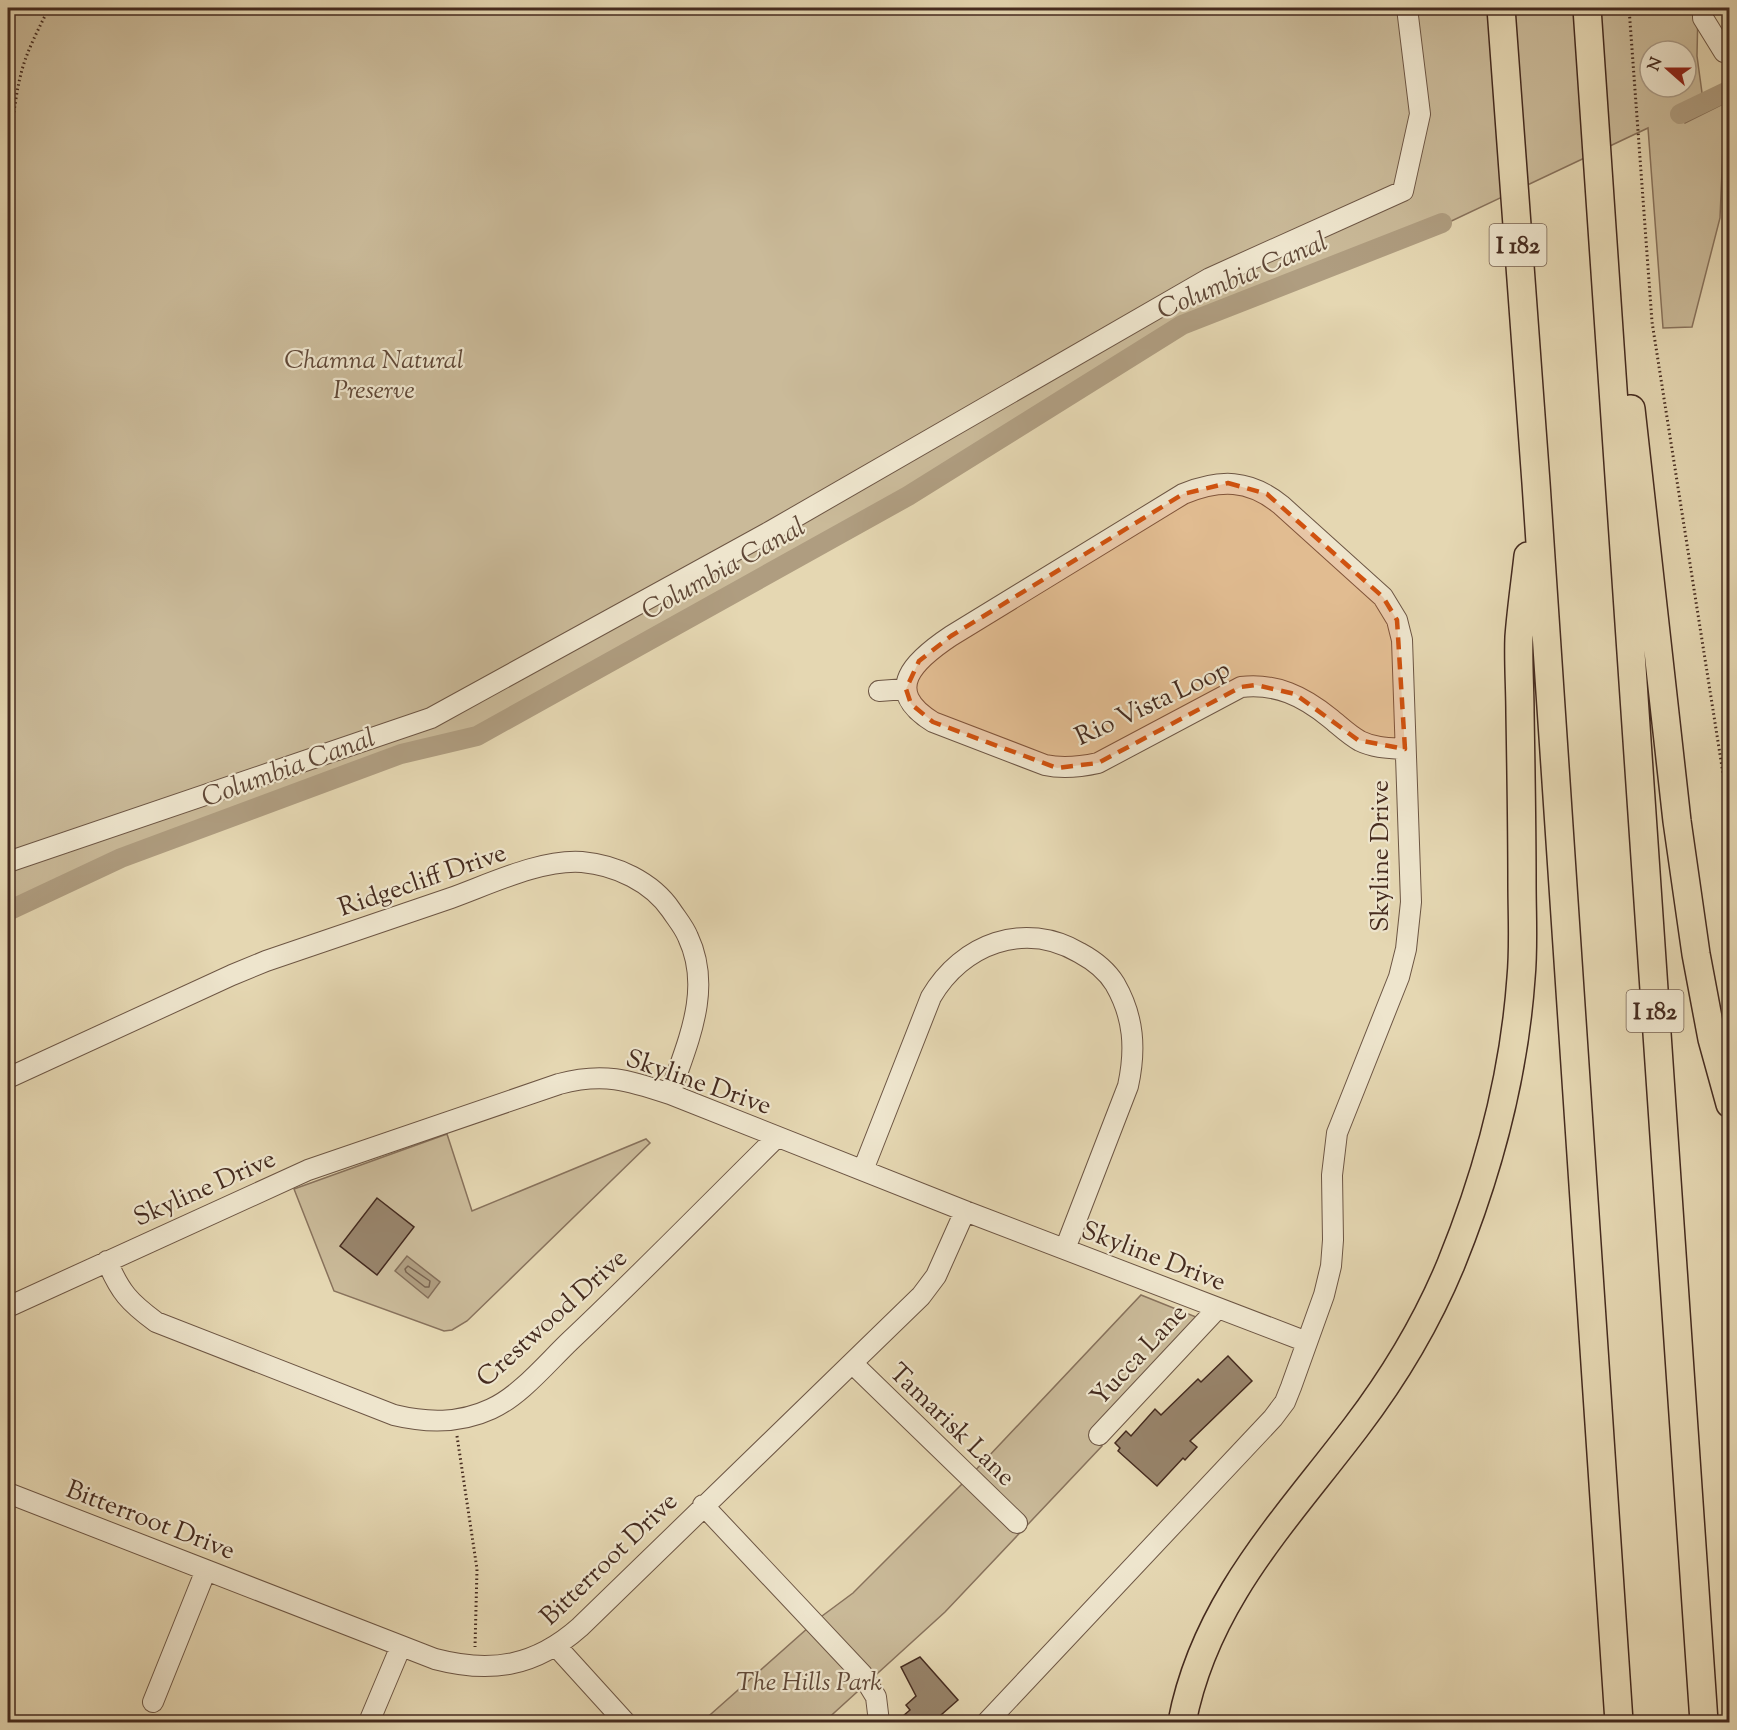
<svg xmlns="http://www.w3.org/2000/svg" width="1737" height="1730" font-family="'Sorts Mill Goudy',serif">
  <rect width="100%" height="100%" fill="#e5d7b2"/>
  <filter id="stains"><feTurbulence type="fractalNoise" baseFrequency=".00333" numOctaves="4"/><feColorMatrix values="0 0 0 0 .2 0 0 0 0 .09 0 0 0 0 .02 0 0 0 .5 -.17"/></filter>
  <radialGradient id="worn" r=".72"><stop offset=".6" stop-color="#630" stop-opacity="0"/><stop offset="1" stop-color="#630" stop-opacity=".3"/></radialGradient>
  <path fill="#caba99" stroke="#88725c" stroke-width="1.5" fill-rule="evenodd" d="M8,8H1698L1697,56L1703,100L1679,113L1685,123L1729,101V144L1723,148L1720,218L1692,327L1663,328L1648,128L1443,225L1182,325L908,496L477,736L401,754L121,858L8,911ZM1650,51H1686V87H1650Z
    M447,1134L472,1211L646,1139L650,1143L467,1321L452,1330L444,1331L334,1291L294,1189Z
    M1141,1295L1206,1321L1099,1435L1102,1446L945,1612L824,1722H702L818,1619L853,1593L970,1476Z"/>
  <path fill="#af9d80" stroke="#856f59" stroke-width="1.5" d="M407,1256L440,1282L428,1298L395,1271Z"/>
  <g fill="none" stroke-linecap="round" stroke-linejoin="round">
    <path stroke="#7a6450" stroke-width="1.5" d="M408,1266L430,1281L429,1287H425L406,1272L405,1269Z"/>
    <path stroke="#af9d80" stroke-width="20" d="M1680,114L1730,90
      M8,911L121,858L401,754L477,736L908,496L1182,325L1442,223"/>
  </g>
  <path fill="#98846b" stroke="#452b1f" stroke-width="1.5" d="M377,1198L414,1227L377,1275L340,1246Z
    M1228,1356L1252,1381L1190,1441L1197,1447L1185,1460L1183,1458L1157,1486L1118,1451L1120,1448L1115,1443L1126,1431L1131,1436L1155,1409L1161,1415L1198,1379L1201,1382Z
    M920,1657L958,1700L933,1722H896L910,1710L906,1705L916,1696L901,1667Z"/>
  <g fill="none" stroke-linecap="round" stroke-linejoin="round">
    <g stroke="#6d5644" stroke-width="22">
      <path id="minor" d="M1703,8V18L1724,52H1730
        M879,691L906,689
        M8,862L431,718L771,531L1210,278L1403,191L1420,114L1407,8
        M8,1078L232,975L266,961C328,940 390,919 451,898C490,884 541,859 582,862C616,865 652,882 671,910C677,919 684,927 688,937C713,990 687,1043 670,1094
        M863,1170L931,997C962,944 1024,920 1080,953C1093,960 1107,971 1115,984C1134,1017 1136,1049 1128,1086L1065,1249
        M107,1261C120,1292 129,1302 156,1322L394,1415C427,1423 459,1424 491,1409C520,1396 547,1363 570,1341C640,1275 708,1205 777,1137
        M8,1307L308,1170L559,1084C603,1072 628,1080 670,1094L965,1211L1307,1342
        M852,1363L1017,1523
        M1099,1435L1217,1309
        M8,1493L435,1659C492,1674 536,1666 580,1627L921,1296L936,1276L965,1211
        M703,1505L862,1674L876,1697L879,1722
        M556,1646L625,1722
        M153,1702L206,1570
        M369,1722L401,1646
        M987,1722L1273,1418L1285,1402L1291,1387L1324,1295L1331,1266L1333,1240L1332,1175L1337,1133L1399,977L1406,949L1411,902L1402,640L1397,620L1383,597L1281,505C1249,479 1220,479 1183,494L951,636C915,660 881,690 933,722L1045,765C1063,769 1080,767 1098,763L1241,687C1276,683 1303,696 1330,718C1340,726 1349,735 1360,741C1374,748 1390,748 1405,749"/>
    </g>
    <g stroke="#452b1f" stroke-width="30">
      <path id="highway" d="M1501,8L1536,483L1619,1722
        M1587,8L1704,1722
        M1631,409L1677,821L1696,954L1712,1039L1730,1104
        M1182,1722C1205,1602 1284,1522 1356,1427C1394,1377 1427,1322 1451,1264C1488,1173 1514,1077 1521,978C1524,947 1522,915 1522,883C1522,827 1521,770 1520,713C1520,688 1518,662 1519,637C1521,610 1525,583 1528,556"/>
    </g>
    <path stroke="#452b1f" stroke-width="3" stroke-dasharray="1.5 3" stroke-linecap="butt" d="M1629,8L1652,322L1730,818
      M8,134C15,117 15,97 20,78C25,54 38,30 49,8
      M457,1436L477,1569L475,1647"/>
    <use href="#minor" stroke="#eee5cd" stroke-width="20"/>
    <use href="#highway" stroke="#e5d7b2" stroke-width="27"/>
  </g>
  <path fill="#d0520f" fill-opacity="0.2" stroke="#d0520f" stroke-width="4.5" stroke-dasharray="12 8" stroke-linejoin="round" d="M1228,483L1267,494L1383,597L1397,620L1405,749L1358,740L1295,694L1256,685L1241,687L1098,763L1057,768L933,722L911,704L906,689L919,661L951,636L1183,494Z"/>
  <g text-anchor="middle" stroke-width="4.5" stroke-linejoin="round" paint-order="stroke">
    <g fill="#eee5cd" stroke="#786353" stroke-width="1.5">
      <rect x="1489.5" y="224" width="57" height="42" rx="4.5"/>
      <rect x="1626.5" y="990" width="57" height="42" rx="4.5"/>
    </g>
    <g font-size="24" font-weight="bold" fill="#452b1f">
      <text x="1518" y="253">I 182</text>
      <text x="1655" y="1019">I 182</text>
    </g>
    <g font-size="26" font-style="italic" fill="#604837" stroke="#eee5cd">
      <text x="374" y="368">Chamna Natural<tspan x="374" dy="30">Preserve</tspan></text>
      <text x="809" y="1690">The Hills Park</text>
    </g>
    <g font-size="26" fill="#452b1f" stroke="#eee5cd">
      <text transform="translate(1152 702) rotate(-25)" y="9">Rio Vista Loop</text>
      <text transform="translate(1379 856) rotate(-90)" y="9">Skyline Drive</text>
      <text transform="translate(422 879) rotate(-19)" y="9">Ridgecliff Drive</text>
      <text transform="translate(699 1081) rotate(19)" y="9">Skyline Drive</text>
      <text transform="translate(204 1187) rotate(-24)" y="9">Skyline Drive</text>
      <text transform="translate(1154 1255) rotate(21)" y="9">Skyline Drive</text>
      <text transform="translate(551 1317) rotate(-42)" y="9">Crestwood Drive</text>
      <text transform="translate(1138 1354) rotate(-47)" y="9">Yucca Lane</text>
      <text transform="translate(953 1424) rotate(44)" y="9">Tamarisk Lane</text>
      <text transform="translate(151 1519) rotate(21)" y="9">Bitterroot Drive</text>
      <text transform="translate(608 1558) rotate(-44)" y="9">Bitterroot Drive</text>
    </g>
    <g font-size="27" font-style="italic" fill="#604837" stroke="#eee5cd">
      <text transform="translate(1242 275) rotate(-23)" y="9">Columbia Canal</text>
      <text transform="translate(723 568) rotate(-29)" y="9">Columbia Canal</text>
      <text transform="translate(288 767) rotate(-20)" y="9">Columbia Canal</text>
    </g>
  </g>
  <rect width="1737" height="1730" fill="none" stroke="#e5d7b2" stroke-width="30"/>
  <rect x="9" y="9" width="1719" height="1712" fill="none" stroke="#452b1f" stroke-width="3"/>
  <rect x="15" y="15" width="1707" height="1700" fill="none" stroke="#452b1f" stroke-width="1.5"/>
  <g transform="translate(1668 69) rotate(291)"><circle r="28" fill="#eee5cd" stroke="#aa9b87" stroke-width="1.5"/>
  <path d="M0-4.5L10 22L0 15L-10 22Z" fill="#8f2418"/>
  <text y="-9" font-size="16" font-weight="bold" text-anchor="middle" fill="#452b1f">N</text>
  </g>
  <rect width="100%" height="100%" filter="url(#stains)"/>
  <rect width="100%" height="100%" fill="url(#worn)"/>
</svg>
